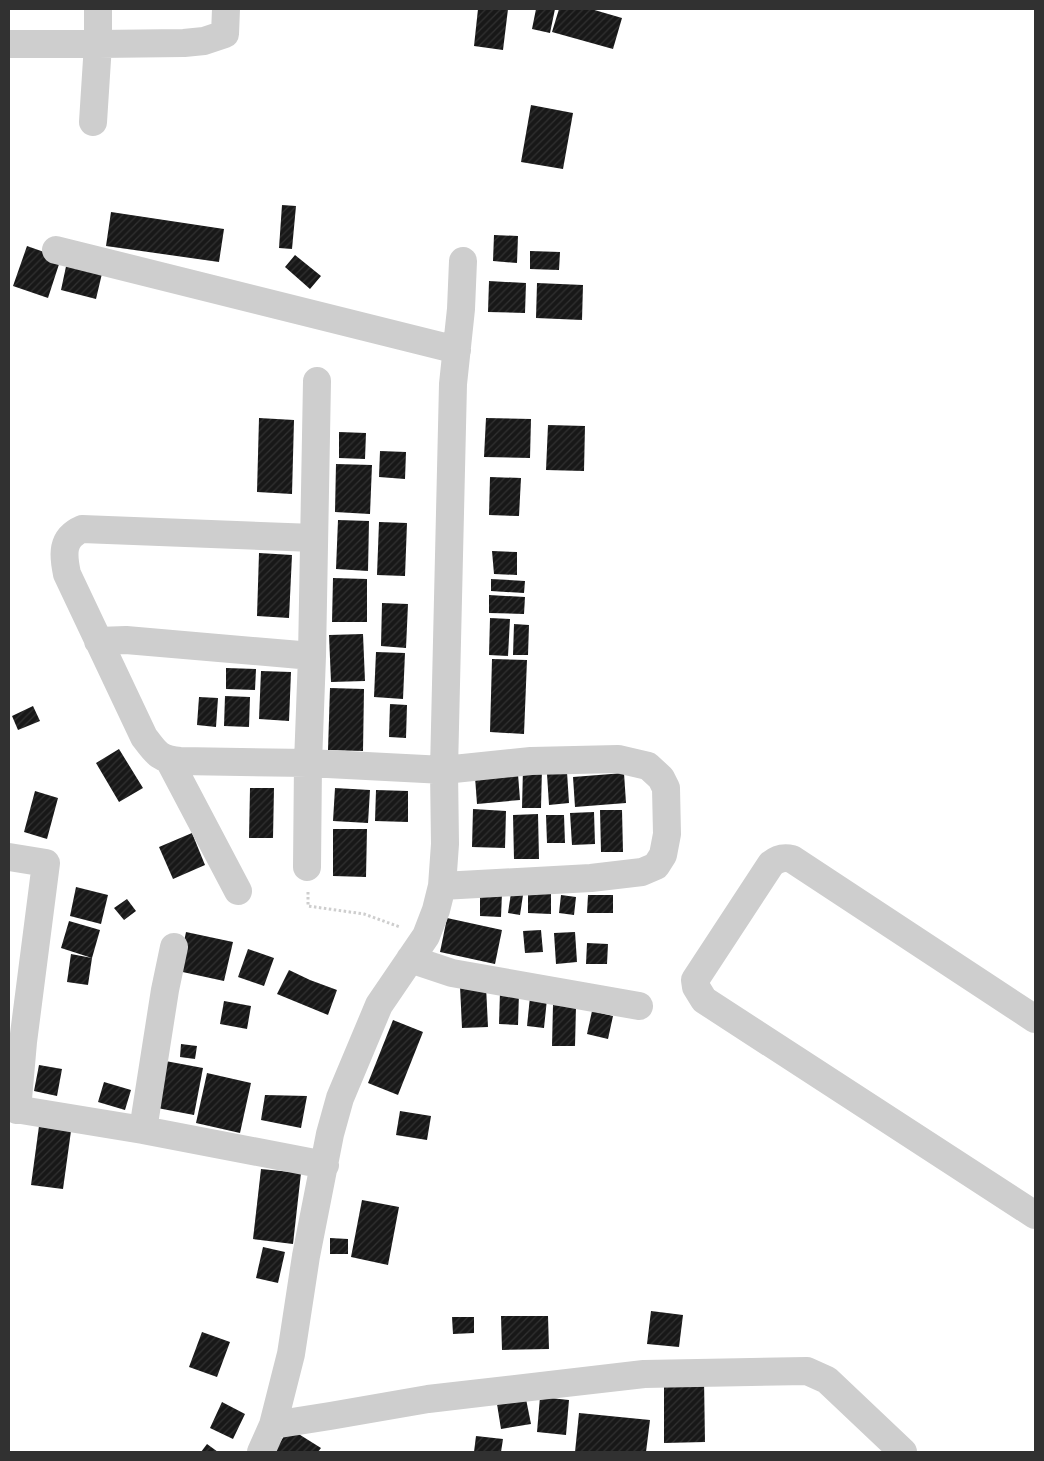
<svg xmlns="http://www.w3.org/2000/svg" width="1044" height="1461" font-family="Roboto,sans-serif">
  <defs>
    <pattern id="building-hatch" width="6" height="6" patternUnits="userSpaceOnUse" patternTransform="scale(1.25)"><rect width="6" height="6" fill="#181818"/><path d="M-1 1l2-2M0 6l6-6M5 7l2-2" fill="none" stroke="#313131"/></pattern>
  </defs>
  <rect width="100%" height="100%" fill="#fff"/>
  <path fill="url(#building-hatch)" d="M478,9H508L503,50L474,46Z
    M536,9H555L550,33L532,29Z
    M559,9H591L622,18L613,49L552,32Z
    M531,105L573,113L563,169L521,162Z
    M282,205L296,206L292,249L279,248Z
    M111,212L224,229L219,262L106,246Z
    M494,235L518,236L517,263L493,261Z
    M27,246L61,258L48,298L13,286Z
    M530,251L560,252L559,270L530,269Z
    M295,255L321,276L310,289L285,267Z
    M68,257L104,265L96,299L61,290Z
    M489,281L526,283L525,313L488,312Z
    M537,283L583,285L582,320L536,318Z
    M259,418L294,420L292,494L257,492Z
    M486,418L531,419L530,458L484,457Z
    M548,425L585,426L584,471L546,470Z
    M339,432L366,433L365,459L339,458Z
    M380,451L406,452L405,479L379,477Z
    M336,464L372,465L370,514L335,512Z
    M490,477L521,478L519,516L489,515Z
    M338,520L369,521L368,571L336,569Z
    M379,522L407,523L405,576L377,575Z
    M492,551L517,552V575L494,574Z
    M259,553L292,555L289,618L257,616Z
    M333,578L367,579V622H332Z
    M491,579L525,581L524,593L491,591Z
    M489,595L525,597L524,614L489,613Z
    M382,603L408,604L406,648L381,646Z
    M490,618L510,619L508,656L489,655Z
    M514,624L529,625L528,655H513Z
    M363,634L365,681L331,682L329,635Z
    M376,652L405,653L403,699L374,697Z
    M492,659L527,660L524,734L490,732Z
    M226,668L256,669L255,690L226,689Z
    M261,671L291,672L289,721L259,719Z
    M330,688L364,689L363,751L328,750Z
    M225,696L250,697L249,727L224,726Z
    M199,697L218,698L216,727L197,725Z
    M390,704L407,705L406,738L389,737Z
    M33,706L40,721L18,730L12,716Z
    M119,749L143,788L119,802L96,763Z
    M523,768H542L541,808H522Z
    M567,772L569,803L549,805L547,774Z
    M624,773L626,803L575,807L573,777Z
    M518,774L520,800L477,804L475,777Z
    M250,788H274L273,838H249Z
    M335,788L370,790L368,823L333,821Z
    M376,790L408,791V822L375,821Z
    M35,791L58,798L47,839L24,832Z
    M473,809L506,811L505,848L472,847Z
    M600,810H622L623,852H601Z
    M594,812L595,844L572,845L570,813Z
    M538,814L539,859H514L513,815Z
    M546,815H564L565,843H547Z
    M333,829H367L366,877L333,876Z
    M192,833L205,865L173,879L159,847Z
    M528,886H551V914L528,913Z
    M76,887L108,895L101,924L70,916Z
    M480,892L502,893L501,917L480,916Z
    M511,893L523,895L520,915L508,913Z
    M561,895L576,897L574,915L559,913Z
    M588,895H613V913H587Z
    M127,899L136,911L124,920L114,908Z
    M447,918L502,930L495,964L440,952Z
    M69,921L100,930L92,958L88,985L67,982L71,954L92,958L61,948Z
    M541,930L543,952L525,953L523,931Z
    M186,932L233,942L224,981L178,971Z
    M575,932L577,962L556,964L554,933Z
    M587,943L608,944L607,964H586Z
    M248,949L274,958L264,986L238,977Z
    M289,970L310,980L337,990L328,1015L277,994Z
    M460,986H486L488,1027L462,1028Z
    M500,992L519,993L518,1025L499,1024Z
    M530,997L547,999L544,1028L527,1026Z
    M224,1001L251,1006L247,1029L220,1024Z
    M553,1005L576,1006L575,1046H552Z
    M592,1011L613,1016L608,1039L587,1034Z
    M393,1020L423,1032L398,1095L368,1083Z
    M181,1044L197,1046L195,1059L180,1057Z
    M160,1060L203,1068L194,1115L152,1107Z
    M39,1065L62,1069L57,1096L34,1091Z
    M207,1073L251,1083L240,1133L196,1123Z
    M104,1082L131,1090L125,1110L98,1102Z
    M265,1095L307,1096L301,1128L261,1120Z
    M400,1111L431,1116L427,1140L396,1135Z
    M39,1126L71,1131L63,1189L31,1185Z
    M261,1169L301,1173L293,1244L253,1239Z
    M362,1200L399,1207L388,1265L351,1257Z
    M330,1238L348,1239V1254H330Z
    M263,1247L285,1252L278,1283L256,1278Z
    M651,1311L683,1315L679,1347L647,1344Z
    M501,1316H548L549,1349L502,1350Z
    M452,1317H474V1333L453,1334Z
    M202,1332L230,1342L217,1377L189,1367Z
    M664,1379H704L705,1442L664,1443Z
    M540,1397L569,1400L566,1435L537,1432Z
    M526,1399L531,1424L501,1429L497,1404Z
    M222,1402L245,1414L233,1439L210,1428Z
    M579,1413L650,1420L646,1452H575Z
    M289,1428L321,1448L318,1452H274Z
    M476,1436L503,1439L501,1452H474Z
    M207,1444L218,1452H201Z"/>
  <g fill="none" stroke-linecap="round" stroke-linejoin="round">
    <path stroke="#cecece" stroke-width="3" stroke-dasharray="2.5 2.5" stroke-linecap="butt" d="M308,892V906L364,914L400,927"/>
    <path stroke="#cecece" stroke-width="28" d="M9,44H98L184,43L204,41L225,34L226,9
      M93,122L98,44V9
      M56,250L457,350
      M314,538L82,529C61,538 63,555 67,574L144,737C156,753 159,759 180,761L308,763L444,770L531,761L618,759L648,766L661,778L666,788L667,834L663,855L656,866L642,872L591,878L442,886
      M98,641L126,640L312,656
      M169,760L238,891
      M9,857L46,863L23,1042L17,1110
      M307,867L308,763L312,656L317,381
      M410,959L452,973L639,1006
      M1035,1019L792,859C784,857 778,858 771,864L695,980L696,987L704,1000L1035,1215
      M9,1108L143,1130L325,1165
      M143,1130L165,990L174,947
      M273,1425L330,1416L428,1399L644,1374L807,1371L827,1380L903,1452
      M261,1452L273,1425L291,1354L306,1256L330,1134L340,1098L379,1005L426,936L436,910L442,886L445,844L444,770L453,384L461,309L463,261"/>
  </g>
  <rect width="1044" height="1461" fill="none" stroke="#313131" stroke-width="20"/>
</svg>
